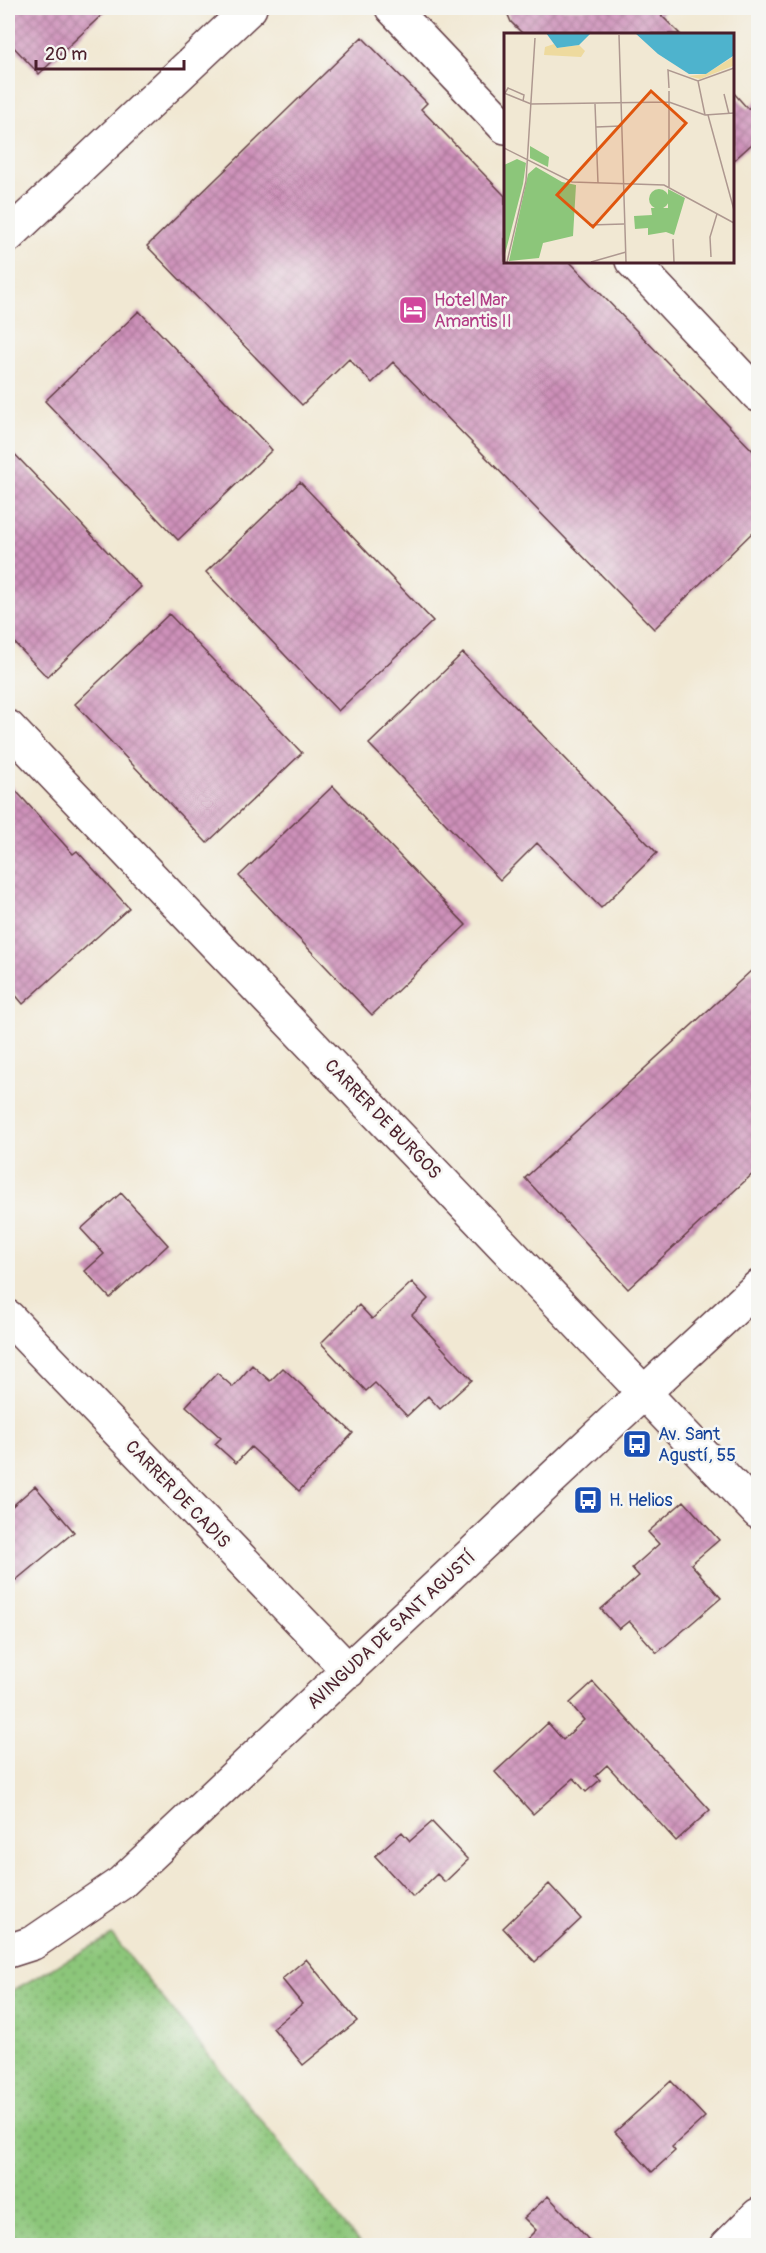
<svg xmlns="http://www.w3.org/2000/svg" width="766" height="2253" font-family="Pangolin,sans-serif">
  <defs>
    <pattern id="grass-dots" width="8" height="8" patternUnits="userSpaceOnUse" patternTransform="scale(1.5)"><rect width="8" height="8" fill="#8cc67a"/><path d="M2 2h.1M6 6h.1" fill="none" stroke="#74a064" stroke-width="1.8" stroke-linecap="round"/></pattern>
    <pattern id="building-cross-hatch" width="8" height="8" patternUnits="userSpaceOnUse" patternTransform="scale(1.5)"><rect width="8" height="8" fill="#ce91ba"/><path d="M0 0l8 8M0 8l8-8" fill="none" stroke="#a97697"/></pattern>
  </defs>
  <rect width="100%" height="100%" fill="#f6f6f2"/>
  <filter id="ink" filterUnits="userSpaceOnUse"><feTurbulence type="fractalNoise" baseFrequency=".0167" numOctaves="2"/><feDisplacementMap in="SourceGraphic" scale="12" xChannelSelector="R" yChannelSelector="G"/><feConvolveMatrix kernelMatrix="1 2 1 2 8 2 1 2 1" color-interpolation-filters="sRGB"/></filter>
  <filter id="wash" filterUnits="userSpaceOnUse"><feTurbulence type="fractalNoise" baseFrequency=".008" numOctaves="4" result="noise"/><feDisplacementMap in="SourceGraphic" scale="24" xChannelSelector="R" yChannelSelector="G"/><feGaussianBlur stdDeviation="1.35" result="paint"/><feColorMatrix in="noise" values="0 0 0 0 0 0 0 0 0 0 0 0 0 0 0 0 0 1.4 0 .05"/><feComposite in="paint" operator="in"/></filter>
  <g filter="url(#wash)">
    <rect width="100%" height="100%" fill="#f1e8d3"/>
    <path fill="url(#grass-dots)" stroke="#6b7252" stroke-width="1.5" d="M112,1935L361,2245H8V1993Z"/>
    <g id="blocks">
      <path fill="url(#building-cross-hatch)" d="M8,8H109L39,74L8,41Z
        M505,8H664L661,15L680,34H523L511,22Z
        M362,37L427,103L421,109L505,196V261H569L758,456V527L654,629L393,362L372,383L349,359L302,405L147,246Z
        M732,91L748,109L758,98V148L753,143L732,162Z
        M139,311L272,450L178,540L45,401Z
        M8,447L141,587L47,677L8,636Z
        M300,482L433,621L338,711L206,572Z
        M169,614L302,753L207,843L75,704Z
        M463,653L657,853L601,908L537,843L500,880L369,744Z
        M8,782L73,854L77,851L129,908L23,1004L8,986Z
        M333,786L466,925L372,1015L239,876Z
        M752,970L758,977V1169L628,1289L525,1178Z
        M121,1193L168,1245L110,1298L85,1271L104,1254L81,1229Z
        M412,1282L428,1299L412,1315L472,1380L440,1409L428,1396L407,1416L375,1383L366,1391L321,1343L359,1305L372,1319Z
        M252,1365L270,1381L283,1368L353,1433L299,1491L251,1447L236,1463L215,1444L221,1438L186,1406L217,1373L233,1387Z
        M35,1486L74,1532L16,1580L8,1570V1510Z
        M684,1501L719,1540L691,1564L721,1598L657,1653L629,1621L619,1629L601,1609L639,1576L632,1568L659,1544L648,1532Z
        M593,1682L710,1810L676,1841L607,1765L595,1776L600,1780L586,1792L574,1778L533,1814L495,1772L548,1723L563,1740L584,1720L570,1703Z
        M432,1822L468,1860L445,1882L437,1874L413,1897L375,1856L402,1832L410,1841Z
        M549,1884L581,1919L535,1962L503,1928Z
        M306,1959L357,2021L303,2065L273,2028L302,2004L282,1979Z
        M671,2081L705,2117L672,2147L675,2151L652,2172L615,2132Z
        M548,2196L580,2230L594,2246H520L536,2230L524,2218Z"/>
    </g>
  </g>
  <g filter="url(#ink)">
    <use href="#blocks" fill-opacity="0" stroke="#633d44" stroke-width="1.5"/>
    <g fill="none" stroke-linecap="round" stroke-linejoin="round">
      <g stroke="#633d44" stroke-width="36">
        <path id="minor" d="M392,8L505,127
          M8,236L250,8
          M632,261L758,395
          M8,727L758,1512
          M8,1317L349,1671
          M8,1951L33,1943L121,1883L611,1423L758,1287
          M727,2246L758,2215"/>
      </g>
      <use href="#minor" stroke="#fff" stroke-width="33"/>
    </g>
  </g>
  <defs>
    <g id="hotel-square" transform="scale(1.5)"><rect x="-9" y="-9" width="18" height="18" rx="4" fill="#d1479c" stroke="#f6f6f2"/><path d="M-6-4.5h1.5V1H6V5H4.5V3h-9V5H-6ZM-4 0a1.8 1.8 0 1 1 3.6 0ZM.5 0V-2.5h3Q6-2.5 6 0Z" fill="#fff"/></g>
    <g id="bus-square" transform="scale(1.5)"><rect x="-9" y="-9" width="18" height="18" rx="4" fill="#1a4fb4" stroke="#f6f6f2"/><path d="M-5-6H5V4H4V6H2V4H-2V6H-4V4H-5ZM-3.5-4V0h7V-4ZM-3.5 1.2v1.5H-2V1.2ZM2 1.2v1.5H3.5V1.2Z" fill="#fff"/></g>
  </defs>
  <g fill-rule="evenodd">
    <use href="#hotel-square" x="413" y="310"/>
    <use href="#bus-square" x="637" y="1444"/>
    <use href="#bus-square" x="588" y="1500"/>
  </g>
  <g text-anchor="middle" stroke-width="5" stroke-linejoin="round" paint-order="stroke">
    <g font-size="18" fill="#b23c85" stroke="#f6f6f2" text-anchor="start">
      <text x="434" y="306">Hotel Mar<tspan x="434" dy="21">Amantis II</tspan></text>
    </g>
    <g font-size="18" fill="#4a1f2b" stroke="#f6f6f2">
      <text transform="translate(383 1119) rotate(46)" y="6">CARRER DE BURGOS</text>
      <text transform="translate(178 1494) rotate(46)" y="6">CARRER DE CADIS</text>
      <text transform="translate(391 1630) rotate(-43)" y="6">AVINGUDA DE SANT AGUSTÍ</text>
    </g>
    <g font-size="18" fill="#164399" stroke="#f6f6f2" text-anchor="start">
      <text x="658" y="1440">Av. Sant<tspan x="658" dy="21">Agustí, 55</tspan></text>
      <text x="609" y="1506">H. Helios</text>
    </g>
  </g>
  <g transform="translate(504 33)">
    <rect width="230" height="230" fill="#f1e8d3"/>
    <path d="M26,113L45,124L44,134L26,125ZM13,126L22,130L19,151L0,225V132ZM32,134L58,149L72,152L69,203L39,210L35,225L5,228L24,141ZM164,156L181,165L170,202L162,199L144,202V195L131,196L130,183L148,182L147,175H164Z" fill="#8cc67a"/>
    <path d="M50,11L53,15L75,12L81,18L77,24L40,22L41,14ZM229,24V33L196,46L184,43L202,41Z" fill="#eeda9e"/>
    <path d="M145 166a10 10 0 1 1 20 0a10 10 0 1 1-20 0Z" fill="#8cc67a"/>
    <path d="M42,0H87L75,12L53,15ZM131,0H229V23L202,41H185L154,21Z" fill="#4eb3cd"/>
    <path fill="none" stroke="#ae9890" stroke-width="1.5" d="M115,2L122,229M194,48L201,82M165,55L164,37L194,48L230,35M165,58V154M0,60L27,71L165,69L201,82L230,80M1,60L4,55L20,62L19,68M220,61L225,81M91,71L94,150M204,82L230,177M92,94L117,93M0,115L68,149L160,152L230,190M85,192L120,191M169,206L170,229M207,224L206,204L213,181M3,229L22,148L31,5M87,229L122,219"/>
    <path fill="#e0560e" fill-opacity="0.15" stroke="#e0560e" stroke-width="3" d="M147,58L182,90L89,194L53,162Z"/>
    <rect width="230" height="230" fill="none" stroke="#4a1f2b" stroke-width="3"/>
  </g>
  <rect width="766" height="2253" fill="none" stroke="#f6f6f2" stroke-width="30"/>
  <path d="M36 60v9h148v-9" fill="none" stroke="#4a1f2b" stroke-width="3"/>
  <text x="45" y="60" font-size="18" fill="#4a1f2b" stroke="#f6f6f2" stroke-width="4.5" paint-order="stroke">20 m</text>
</svg>
